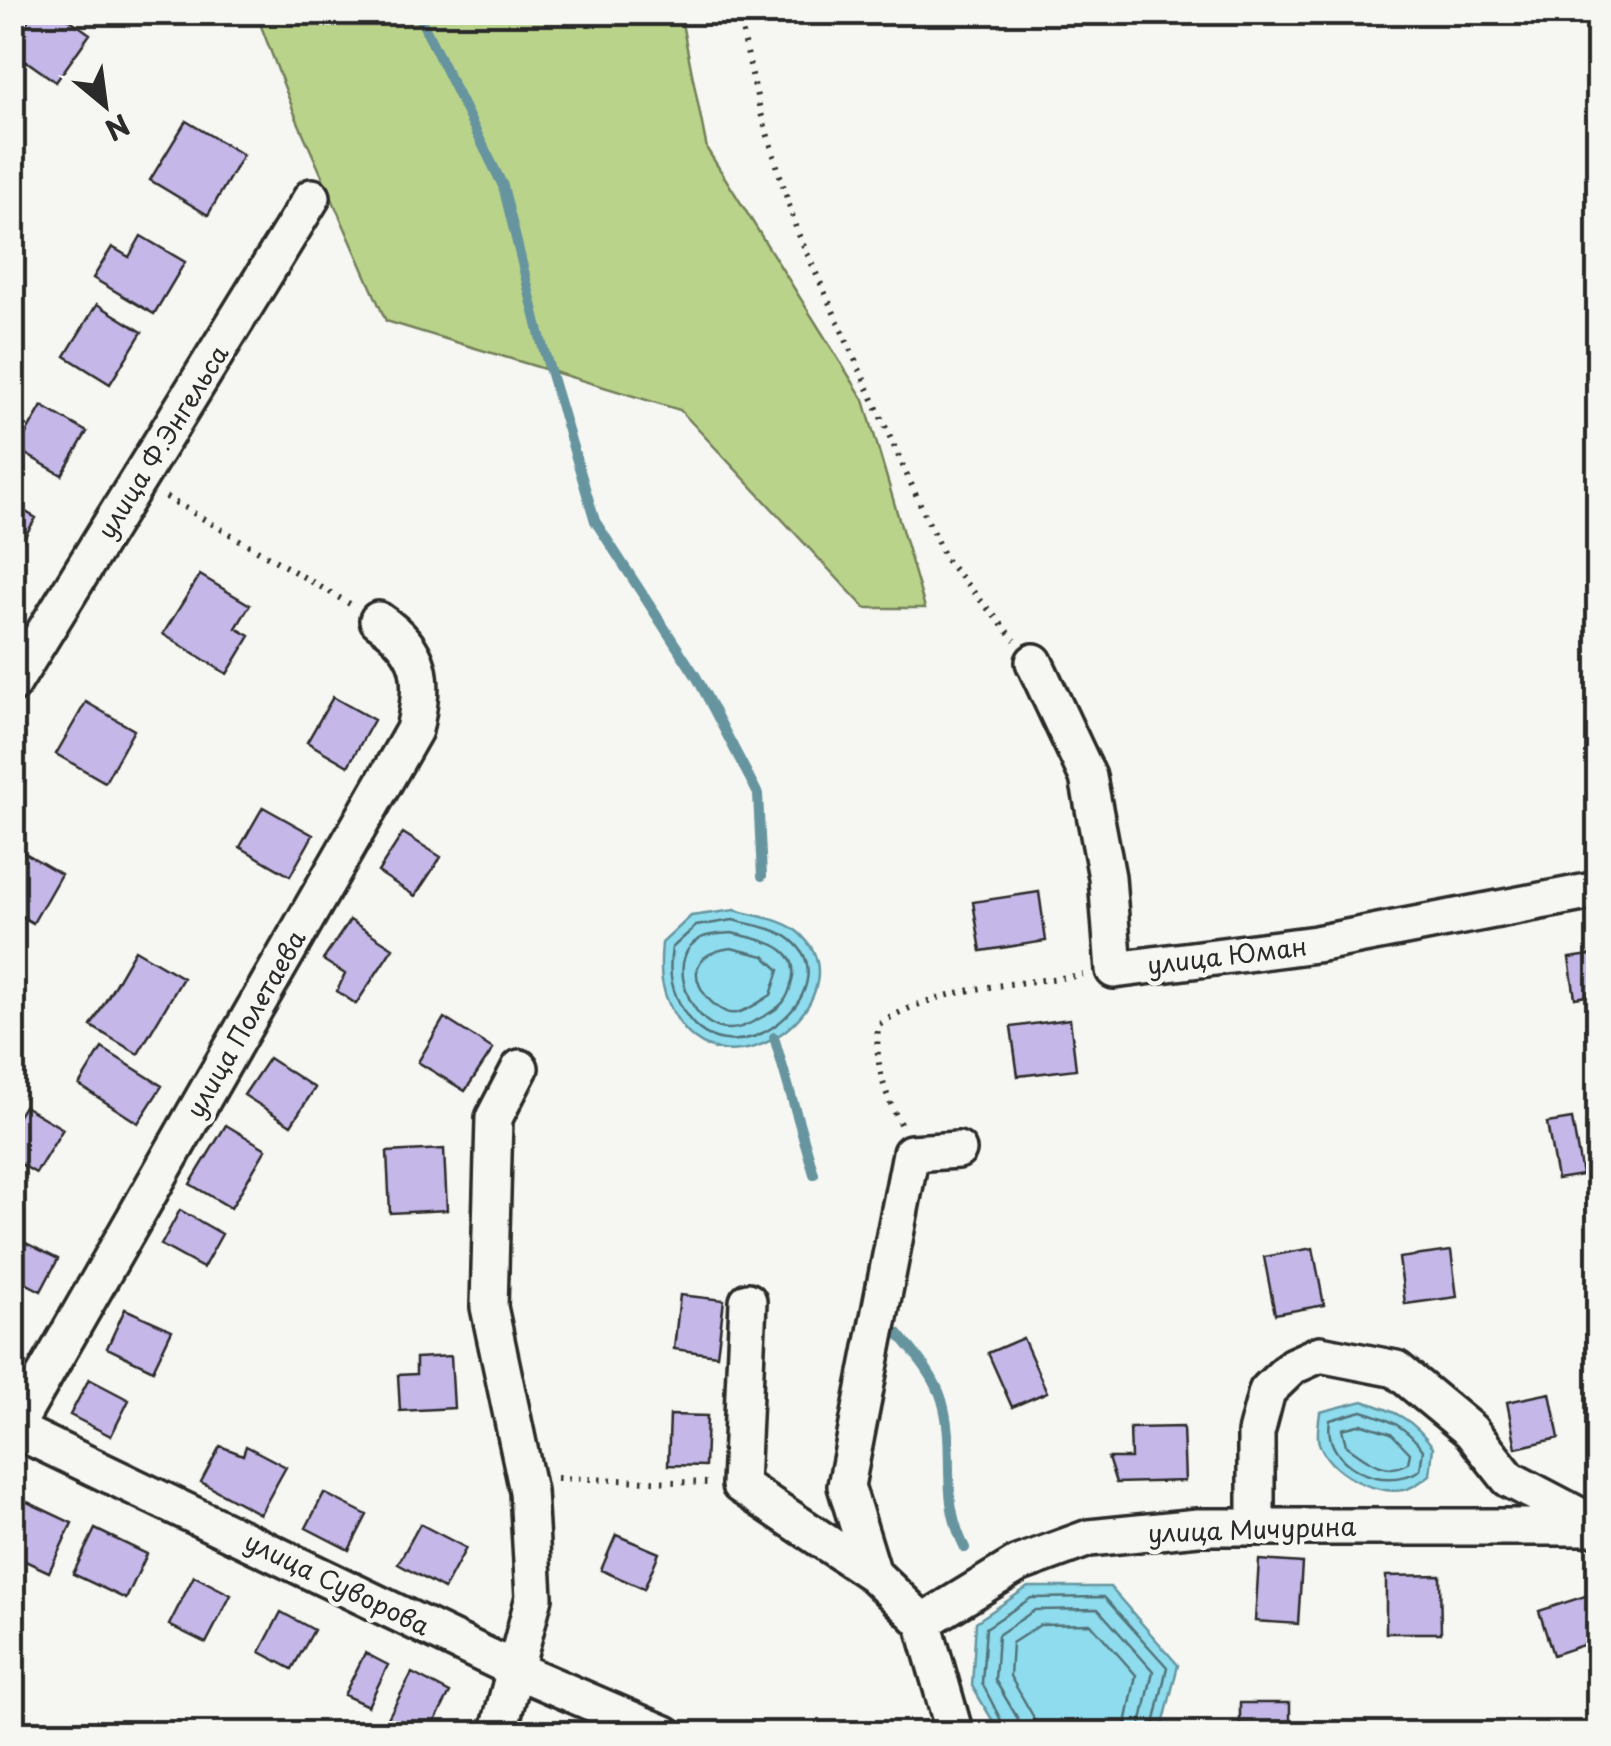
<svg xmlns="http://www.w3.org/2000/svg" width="1611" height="1746" font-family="'Playpen Sans',sans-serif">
  <rect width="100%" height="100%" fill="#f6f6f2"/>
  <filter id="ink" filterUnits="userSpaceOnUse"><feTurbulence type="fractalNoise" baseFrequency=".01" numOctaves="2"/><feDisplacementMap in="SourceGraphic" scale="20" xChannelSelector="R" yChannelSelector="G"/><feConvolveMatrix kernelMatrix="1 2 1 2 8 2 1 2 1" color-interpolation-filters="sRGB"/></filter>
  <g filter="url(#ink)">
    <path fill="#bad38a" stroke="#727f5a" stroke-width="2.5" d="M256,13H680L707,149L864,400L925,608H865L680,410L386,321L296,117Z"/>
    <path fill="#8edced" stroke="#66959f" stroke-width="2.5" d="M735,910C756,917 782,918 799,933C867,994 734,1103 679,1022C661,995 659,975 662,943L691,916Z
      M1363,1401C1395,1411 1413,1419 1433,1447L1430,1475C1422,1481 1412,1489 1403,1490C1374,1495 1328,1472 1319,1443C1316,1435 1319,1422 1320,1412Z
      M1028,1587H1110L1178,1665L1161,1733H1000L972,1686L976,1622Z"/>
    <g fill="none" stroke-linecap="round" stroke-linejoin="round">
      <path stroke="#537279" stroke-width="2.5" d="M733,920C751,925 775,927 791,940C851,988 733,1089 685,1013C671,990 668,974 672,948L696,926Z
        M732,933C760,940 804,945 791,985C787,1000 782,1006 768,1014C753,1022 735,1034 717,1027C686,1015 666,955 701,938C709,934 723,934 732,933Z
        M731,948L764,956L779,970L771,995C761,1001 748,1011 736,1013C714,1018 663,957 731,948Z
        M1362,1411C1389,1419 1406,1426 1423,1450L1420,1470C1384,1493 1322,1466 1330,1420Z
        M1362,1424L1391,1433L1410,1453L1408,1463C1386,1477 1364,1458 1346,1445L1342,1429Z
        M1008,1734L982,1683L986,1628L1031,1598L1104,1597L1167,1667L1152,1734
        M1021,1734L1018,1719L995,1680L998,1635L1035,1610L1098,1609L1153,1671L1139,1734
        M1036,1734L1033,1716L1010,1676L1012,1643L1040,1625L1091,1624L1136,1675L1124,1734"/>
      <path stroke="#66959f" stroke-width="10" d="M417,12L503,186L542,344L595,521L697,678L758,794L762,876
        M774,1037L814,1174
        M898,1333C915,1354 934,1374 942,1400C957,1450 938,1495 965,1548"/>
    </g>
    <path fill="#c5b7e8" stroke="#2b2b2b" stroke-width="2.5" d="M34,12H59L90,34L56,82L12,51V43Z
      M186,121L243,155L208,215L150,180Z
      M141,236L185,262L154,314L93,278L112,247L129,257Z
      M97,304L142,332L110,384L65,356Z
      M42,406L87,432L62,475L17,449Z
      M12,504L36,518L13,556L12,555Z
      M200,575L250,605L236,628L250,636L227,674L163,634Z
      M333,697L374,720L348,766L307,742Z
      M86,702L134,730L105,782L56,754Z
      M263,807L313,835L290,876L240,847Z
      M403,833L441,857L415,896L378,872Z
      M20,850L61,874L33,923L12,911V862Z
      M1039,892L1046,941L981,951L973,902Z
      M350,920L393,948L356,1004L337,991L345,974L323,960Z
      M135,950L183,978L138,1054L91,1026Z
      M1598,954V994L1575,998L1569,958Z
      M444,1018L493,1049L465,1091L418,1062Z
      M1070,1019L1076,1069L1018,1076L1011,1027Z
      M102,1048L162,1086L138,1123L79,1085Z
      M269,1058L315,1088L291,1125L244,1095Z
      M24,1106L63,1129L36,1173L12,1159V1125Z
      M1572,1119L1582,1175L1557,1179L1547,1123Z
      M226,1125L266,1149L231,1208L190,1184Z
      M444,1149L447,1210L390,1213L387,1152Z
      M180,1210L222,1234L203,1268L161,1245Z
      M12,1236L58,1259L41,1291L12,1276Z
      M1313,1248L1324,1305L1275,1314L1264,1257Z
      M1451,1251L1457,1297L1405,1304L1399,1258Z
      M680,1295L724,1300L717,1355L674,1349Z
      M125,1309L172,1330L153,1370L107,1348Z
      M1023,1338L1047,1392L1012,1407L988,1353Z
      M451,1356L454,1408L400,1411L398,1375L416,1374V1358Z
      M89,1379L129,1400L111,1436L70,1415Z
      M1550,1393L1559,1438L1516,1448L1507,1402Z
      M670,1415L707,1416L705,1466L668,1465Z
      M1183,1427L1185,1481L1116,1483L1108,1458H1131L1130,1428Z
      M220,1446L243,1455L246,1446L286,1467L260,1514L201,1482Z
      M324,1493L367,1515L349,1550L306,1528Z
      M23,1500L72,1523L49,1572L12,1555V1523Z
      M420,1524L466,1548L444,1589L398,1564Z
      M95,1529L147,1554L126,1599L73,1574Z
      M616,1535L659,1553L644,1589L601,1570Z
      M1259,1560L1302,1563L1298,1624L1255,1621Z
      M1440,1575L1441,1633H1386V1576Z
      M194,1576L231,1595L206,1643L169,1625Z
      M1588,1595L1598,1640L1553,1655L1539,1611Z
      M281,1612L314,1630L292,1669L260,1652Z
      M365,1653L388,1665L368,1706L344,1695Z
      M412,1673L450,1693L428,1734H416L388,1718Z
      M1240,1703H1290V1734H1240Z"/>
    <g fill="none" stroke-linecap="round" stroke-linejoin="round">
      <g stroke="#2b2b2b" stroke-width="42">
        <path id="minor" d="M1034,662L1088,777L1107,877L1114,970L1316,944L1598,890
          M12,685L312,197
          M748,1301L740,1485L873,1574
          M12,1428L516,1670L665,1734
          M14,1429L414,730C425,679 424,651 378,620
          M1256,1527V1433L1267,1391L1293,1366L1320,1354L1396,1369L1471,1431L1509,1479L1593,1523
          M923,1622L873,1574L846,1486L911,1153L958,1150
          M498,1734L534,1597L528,1491L489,1307L494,1118L520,1068
          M955,1734L923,1622L1018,1564L1089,1538L1198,1527H1598"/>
      </g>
      <path stroke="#2b2b2b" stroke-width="6" stroke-dasharray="2.5 8" stroke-linecap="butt" d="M738,12L760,110L797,231L945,559L1015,640
        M166,497L350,604
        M900,1124C883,1089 875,1065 878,1025C937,986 1013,985 1083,975
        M557,1478L709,1483"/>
      <use href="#minor" stroke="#f6f6f2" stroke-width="35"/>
    </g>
  </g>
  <g text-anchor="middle" stroke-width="9" stroke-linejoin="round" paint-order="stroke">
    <g font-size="25" fill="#2b2b2b" stroke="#f6f6f2">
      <text transform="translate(163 442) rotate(-58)" y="9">улица Ф.Энгельса</text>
      <text transform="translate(1227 956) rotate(-7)" y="9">улица Юман</text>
      <text transform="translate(246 1024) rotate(-60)" y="9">улица Полетаева</text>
      <text transform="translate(1252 1530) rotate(-2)" y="9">улица Мичурина</text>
      <text transform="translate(337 1584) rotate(26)" y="9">улица Суворова</text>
    </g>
  </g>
  <rect width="1611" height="1746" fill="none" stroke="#f6f6f2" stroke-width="50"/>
  <rect x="25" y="25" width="1561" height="1696" fill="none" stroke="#2b2b2b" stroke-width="4" filter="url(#ink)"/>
  <g transform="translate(105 105) rotate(151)" stroke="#f6f6f2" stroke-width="8" paint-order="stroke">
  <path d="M0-8L18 38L0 25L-18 38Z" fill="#2b2b2b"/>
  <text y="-15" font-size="28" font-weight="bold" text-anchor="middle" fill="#2b2b2b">N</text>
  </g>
</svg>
